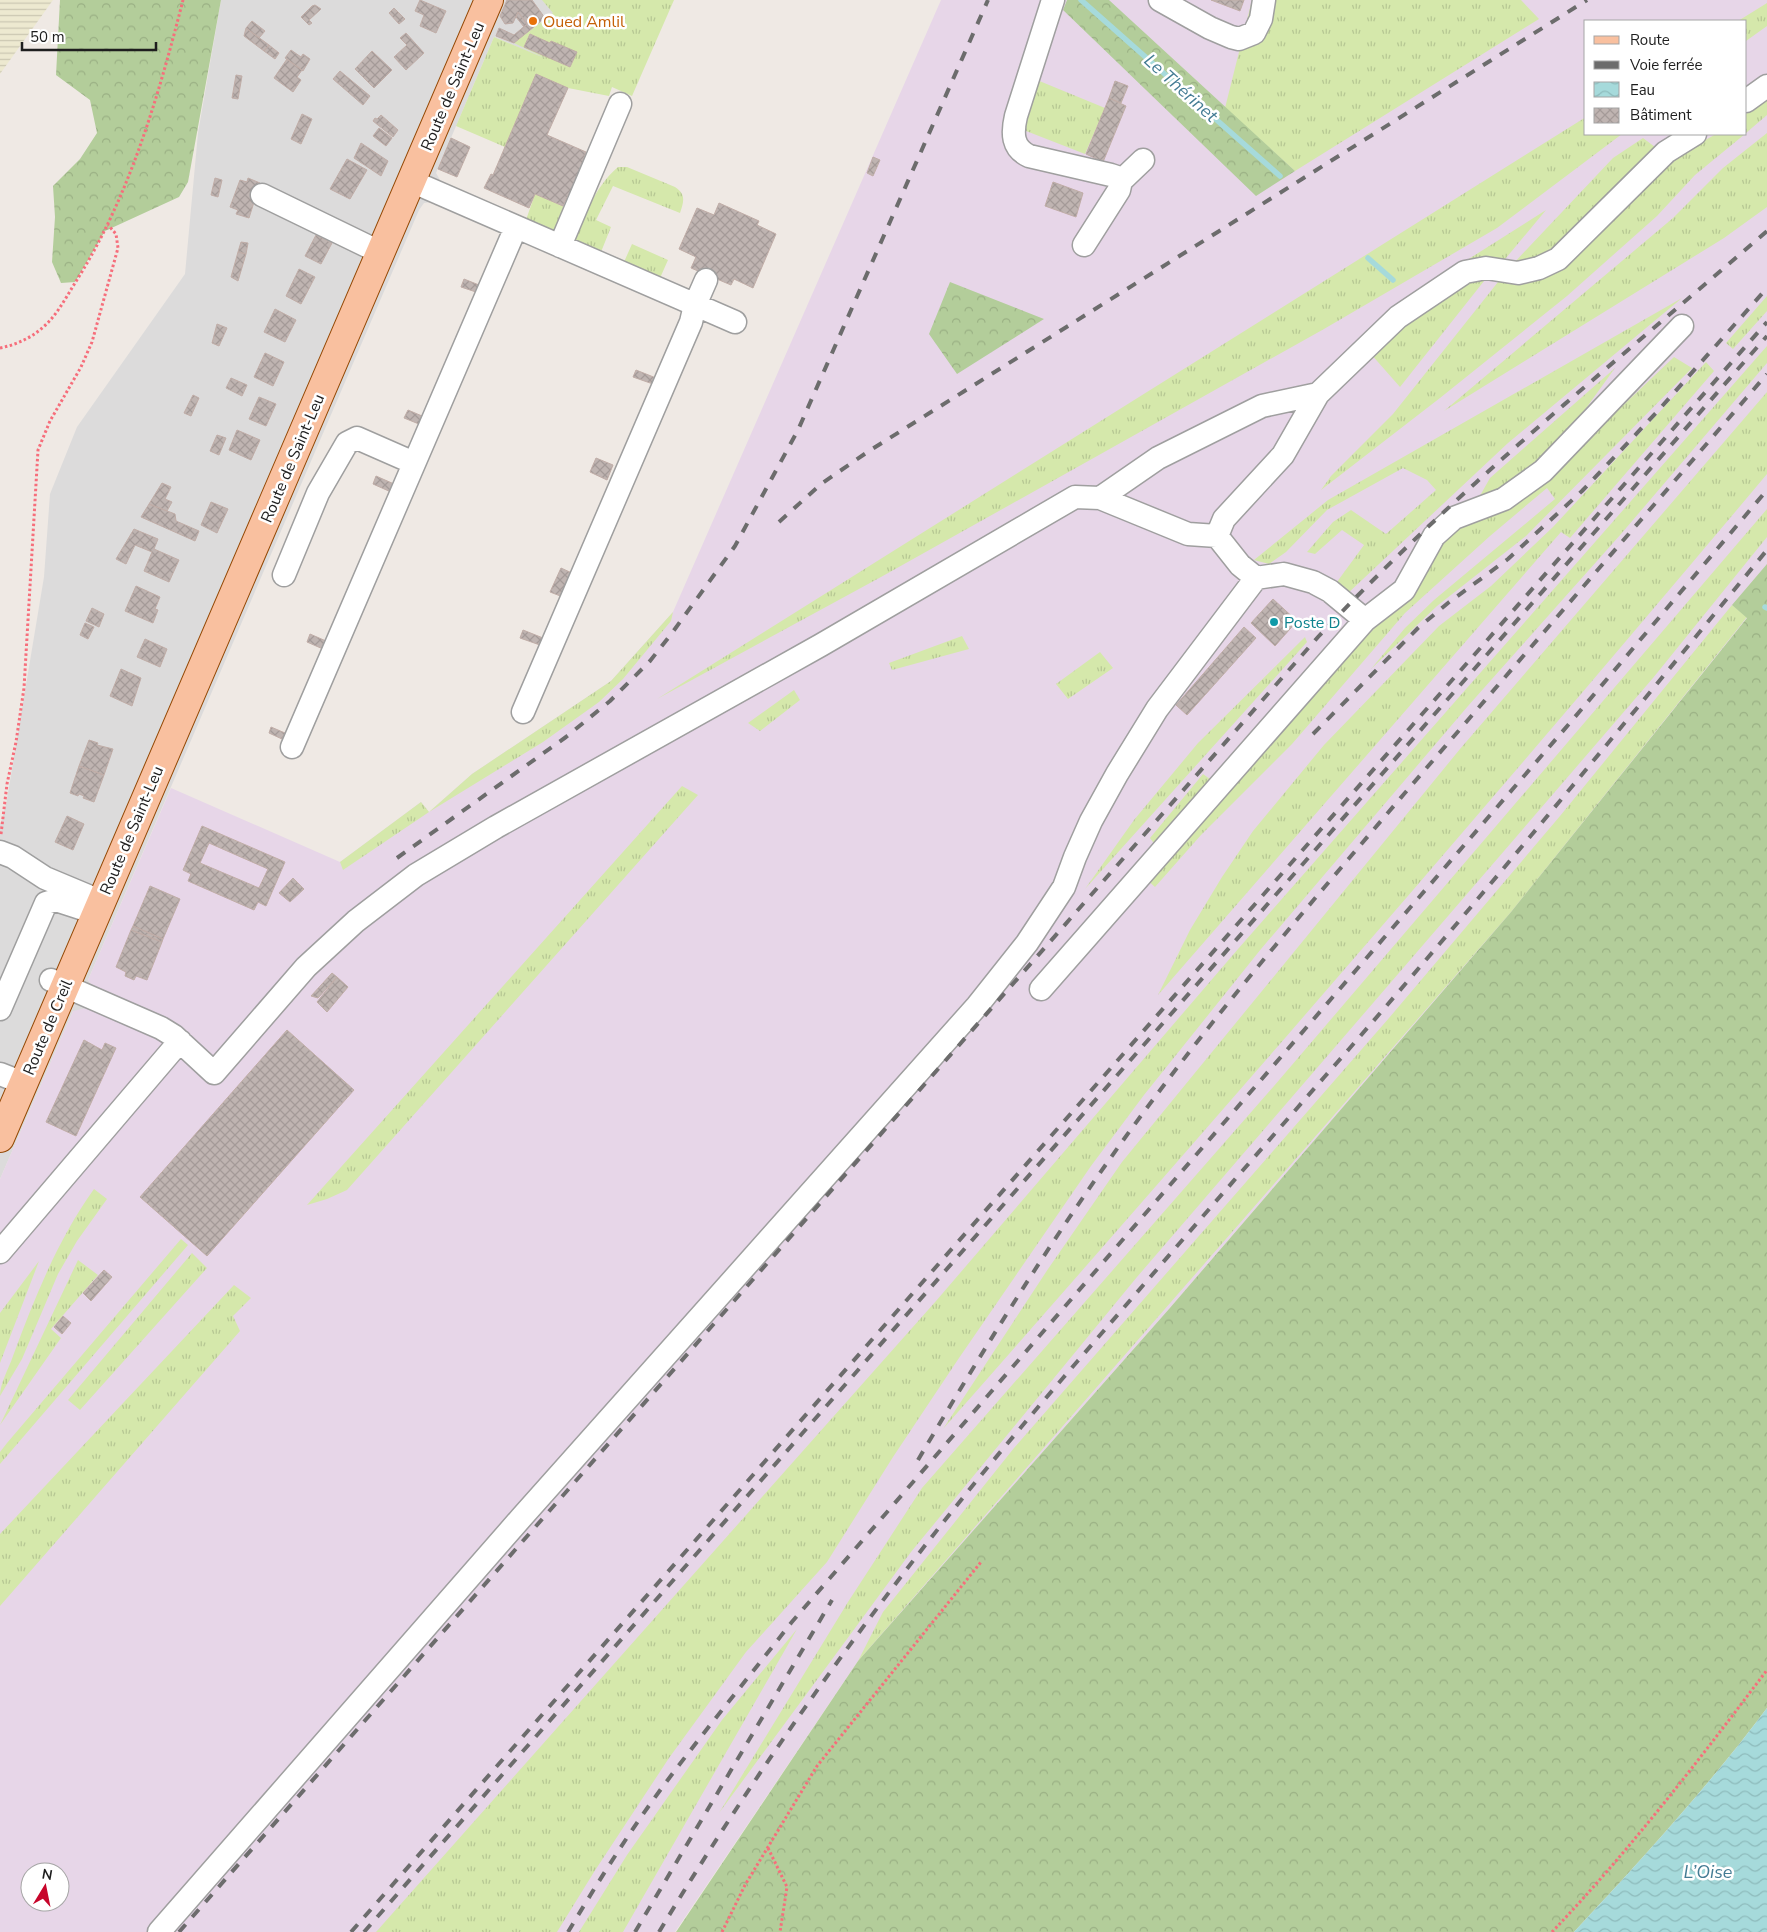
<svg xmlns="http://www.w3.org/2000/svg" width="1767" height="1932" font-family="'Nunito Sans',sans-serif">
  <defs>
    <pattern id="farmland-rules" width="6" height="5" patternUnits="userSpaceOnUse" patternTransform="scale(1.25)"><rect width="6" height="5" fill="#ede9d0"/><path d="M0 2.5h6" fill="none" stroke="#cbc7b2"/></pattern>
    <pattern id="grass-tufts" width="24" height="20" patternUnits="userSpaceOnUse" patternTransform="scale(1.25)"><rect width="24" height="20" fill="#d5e8ab"/><path d="M3 7l-1-3M5 7V3M7 7l1-3M15 17l-1-3M17 17v-4M19 17l1-3" fill="none" stroke="#b6c793"/></pattern>
    <pattern id="forest-crowns" width="20" height="18" patternUnits="userSpaceOnUse" patternTransform="scale(1.25)"><rect width="20" height="18" fill="#b3cd9a"/><path d="M2 6a3 3 0 1 1 6 0M12 15a3 3 0 1 1 6 0" fill="none" stroke="#9ab084"/></pattern>
    <pattern id="water-waves" width="16" height="10" patternUnits="userSpaceOnUse" patternTransform="scale(1.25)"><rect width="16" height="10" fill="#a6dadb"/><path d="M0 5q4-4 8 0t8 0" fill="none" stroke="#8ebbbc"/></pattern>
    <pattern id="building-cross-hatch" width="8" height="8" patternUnits="userSpaceOnUse" patternTransform="scale(1.25)"><rect width="8" height="8" fill="#bfb4b1"/><path d="M0 0l8 8M0 8l8-8" fill="none" stroke="#a49a98"/></pattern>
  </defs>
  <rect width="100%" height="100%" fill="#efe9e4"/>
  <path fill="#dcdbdb" d="M221,0H611L579,73L494,37L436,173L440,180L431,202L424,203L419,210L88,980L96,991L108,1016L73,1011L0,1179V825L6,805L44,577L50,494L77,427L185,274L198,133Z"/>
  <path fill="#e7d6e8" fill-rule="evenodd" d="M941,0H1767V593L1511,912L1169,1309L858,1661L675,1932H0V1179L73,1011L86,1008L108,1016L96,991L88,980L171,788L340,862L421,802L429,812L472,774L611,681L673,612ZM1586,21H1746V134H1586ZM30,1872H60V1902H30Z"/>
  <path fill="url(#farmland-rules)" d="M0,0H53L0,74Z"/>
  <path fill="url(#grass-tufts)" d="M542,0H674L632,96L612,87L609,96L568,88L536,75L505,147L456,126L494,37L547,59L514,43L553,13Z
    M1252,0H1521L1539,19L1295,171L1225,108Z
    M1767,3V26L1746,41V21H1738Z
    M1037,80L1105,108L1085,154L1021,129Z
    M1767,96V115L1746,133V114Z
    M1586,117V134H1622L1497,228L1324,329L881,577L657,699Z
    M1767,133V207L1724,238L1444,411L1673,218L1723,168Z
    M1716,134H1745L1695,175L1657,216L1567,296L1440,398L1321,490L1331,476L1393,414L1502,277L1521,278L1675,157Z
    M1643,138L1655,147L1582,225L1556,244L1542,259L1511,266L1613,158Z
    M618,167H627L675,187C686,194 684,201 680,213L613,186L596,220L611,227L601,252L574,242C586,214 594,188 618,167Z
    M535,194L563,206L562,221L555,234L528,223L527,217Z
    M1546,210L1501,264L1445,274Z
    M632,244L668,260L660,278L624,262Z
    M1488,276L1400,387L1370,353L1375,343L1461,285Z
    M1767,296V311L1733,349L1726,343Z
    M1682,298L1508,443L1346,595L1334,586L1364,545L1342,530L1315,554L1307,552L1333,522L1351,510L1386,534L1436,490L1427,480L1403,468L1327,510L1286,552L1269,564L1254,560L1328,500Z
    M1767,346V363L1621,534L1468,706L1261,949L1144,1095L1091,1166L959,1358L893,1457L827,1562L746,1652L669,1758L594,1872L557,1932H376L936,1301L1238,949Z
    M1674,357L1692,368L1526,536L1437,606L1371,669L1405,628L1434,600L1555,499L1547,488L1490,536L1405,613L1292,744L1201,835L1155,887L1145,878L1191,826L1304,707L1342,660L1387,616L1448,531L1596,431Z
    M1706,362L1714,371L1570,538L1561,532L1158,995L1190,930L1222,877L1253,831L1324,745L1439,626L1491,586L1553,527Z
    M1615,368L1579,418L1518,483L1473,508L1490,478Z
    M1767,392V474C1497,796 1221,1113 943,1429L1048,1269L1122,1162L1460,749Z
    M1767,509V537L1653,678L1137,1277L911,1552L719,1813L848,1602L922,1488L1274,1086Z
    M1732,605L1747,617L1511,912L858,1661L883,1612L1014,1448L1389,1018L1560,816Z
    M673,612L671,621L623,679L599,702L543,742L429,812L343,870L340,862L421,802L429,812L472,774L611,681Z
    M962,636L969,649L892,670L889,663Z
    M1305,637L1307,642L1085,889L1134,820L1198,743Z
    M1100,652L1113,668L1068,699L1056,684Z
    M794,690L800,700L760,731L748,723Z
    M1203,774L1214,782L1158,849L1150,838Z
    M682,786L698,795L347,1190L327,1199L307,1205Z
    M94,1189L107,1199L77,1241L58,1274L22,1359L0,1396C0,1383 9,1368 13,1356C34,1299 58,1239 94,1189Z
    M181,1239L188,1245L0,1464V1452L7,1443Z
    M192,1253L207,1268L80,1410L68,1400Z
    M78,1260L98,1275L51,1329L61,1338L0,1425Z
    M39,1261L0,1363V1313Z
    M234,1285L251,1298L233,1316L240,1331L0,1606V1534Z
    M797,1629L623,1932H579L627,1855L722,1720Z"/>
  <path fill="url(#forest-crowns)" d="M60,0H221L188,182L179,197L105,231L75,282L61,283L52,262L55,217L53,186L80,159L97,133L90,100L56,75Z
    M1067,0H1109L1295,171L1256,196L1063,10Z
    M950,282L1044,319L957,374L929,334Z
    M1767,564V1708C1708,1787 1641,1860 1574,1932H676L858,1661L1169,1309L1511,912L1747,618L1732,605Z"/>
  <path fill="url(#water-waves)" d="M1767,1708V1932H1574C1641,1860 1708,1787 1767,1708Z"/>
  <g fill="none" stroke-linecap="round" stroke-linejoin="round">
    <path stroke="#a6dadb" stroke-width="5.5" d="M1081,0L1280,176
      M1368,258L1393,280
      M1765,607L1767,608"/>
  </g>
  <path fill="url(#building-cross-hatch)" stroke="#c0ada7" fill-rule="evenodd" d="M420,0L446,11L436,33L420,26L424,15L415,11Z
    M507,0H532L545,18L514,43L496,36L499,28L514,35L527,24L518,12L513,23L505,24L500,16Z
    M1211,0H1244L1240,11Z
    M315,5L321,9L309,20L312,23L309,25L301,17L312,6Z
    M394,8L405,19L399,24L389,13Z
    M518,12L527,24L524,27L516,17Z
    M252,21L265,31L259,38L246,28Z
    M246,28L269,45L264,51L244,36Z
    M406,33L424,53L406,70L394,57L407,45L400,38Z
    M530,34L550,43L551,41L577,52L570,67L524,47Z
    M269,45L279,53L275,59L264,51Z
    M291,50L301,57L303,54L310,59L303,71L285,58Z
    M372,51L392,70L374,88L355,69Z
    M287,59L302,70L297,77L301,80L293,92L274,78Z
    M340,71L370,96L363,105L333,79Z
    M536,74L568,88L547,135L586,152L582,163V168L572,191L568,195L563,206L535,194L529,208L484,188L491,174L493,175Z
    M236,75L242,76L238,99L232,98Z
    M1115,81L1128,86L1121,103L1109,98Z
    M1109,98L1126,106L1103,162L1086,154Z
    M302,114L312,119L301,144L291,139Z
    M381,115L398,130L393,137L373,121L375,118L377,119Z
    M379,128L392,138L386,146L373,136Z
    M451,138L470,147L457,177L438,169Z
    M361,143L388,161L381,176L354,158Z
    M873,157L880,160L873,176L867,173Z
    M347,159L367,170L350,199L330,189Z
    M215,178L222,180L218,197L211,195Z
    M248,178L260,183L249,218L236,214L238,210L230,207L240,180L247,182Z
    M1053,182L1083,193L1076,217L1045,206Z
    M719,203L759,221L757,225L776,234L753,288L734,279L731,285L691,268L696,257L679,249L697,208L714,215Z
    M316,235L332,243L321,264L305,256Z
    M241,242L248,243L246,254L238,252Z
    M238,252L246,254L238,281L231,277Z
    M299,269L315,277L301,304L286,296Z
    M464,279L479,285L476,292L461,287Z
    M275,309L296,320L285,342L264,332Z
    M217,324L227,328L219,346L212,343Z
    M265,353L284,362L273,386L254,377Z
    M636,370L656,378L653,384L633,377Z
    M231,378L247,385L242,396L226,388Z
    M193,395L199,398L191,416L184,413Z
    M259,397L276,404L266,426L249,419Z
    M408,410L422,416L419,424L404,418Z
    M237,430L260,440L251,460L229,450Z
    M217,435L226,438L219,455L210,451Z
    M596,458L613,465L607,480L590,472Z
    M376,476L394,484L391,492L373,484Z
    M162,483L171,487L165,499L172,502L167,511L149,504Z
    M211,502L228,509L217,533L201,525Z
    M149,504L175,514L176,521L199,531L195,541L141,517Z
    M134,529L158,539L154,549L179,560L169,582L144,571L152,552L135,545L126,564L116,559Z
    M561,568L574,574L563,597L550,592Z
    M136,586L160,597L155,609L158,610L153,623L125,611Z
    M1273,599L1297,621L1275,646L1251,623Z
    M92,608L104,614L99,627L86,621Z
    M85,623L94,627L88,639L80,635Z
    M1244,627L1256,638L1187,715L1176,705Z
    M523,630L543,638L540,645L520,638Z
    M310,634L326,641L323,649L307,642Z
    M145,639L167,649L160,667L137,657Z
    M121,669L141,678L132,706L110,696Z
    M271,727L285,733L282,739L269,733Z
    M89,740L98,743L97,745L113,749L104,775L79,766Z
    M79,766L104,775L94,802L83,798L84,796L79,794L78,796L70,793Z
    M67,816L84,824L73,850L55,842Z
    M202,826L285,862L266,906L258,902L254,910L188,881L191,874L183,870ZM209,843L268,869L259,888L200,863Z
    M293,878L304,889L290,902L279,893Z
    M150,886L180,899L163,939L133,926Z
    M133,926L163,939L162,942L131,930Z
    M131,930L162,942L147,980L136,976L134,980L125,976L126,972L116,967Z
    M332,973L337,977L318,998L311,996Z
    M337,977L348,987L327,1012L317,1002Z
    M287,1030L354,1090L207,1256L140,1197Z
    M84,1040L102,1050L105,1043L116,1048L76,1136L46,1122Z
    M104,1270L112,1277L91,1301L83,1293Z
    M63,1316L71,1323L62,1334L54,1327Z"/>
  <g fill="none" stroke-linecap="round" stroke-linejoin="round">
    <g stroke="#9f9f9f" stroke-width="25">
      <path id="minor" d="M1053,0L1016,116C1012,133 1012,148 1029,156L1111,175L1117,177L1121,181L1119,190L1084,245
        M1160,0L1210,28L1231,37L1239,39L1254,33L1261,19L1264,0
        M1746,101L1767,86
        M411,181L735,322
        M1121,181L1143,160
        M262,195L367,246
        M560,246L620,104
        M1100,498L1158,458L1262,406L1318,394L1398,317L1465,272L1486,268L1518,273L1539,268L1558,259L1666,152L1695,134
        M1217,536L1224,519L1283,455L1318,394
        M284,575L318,493L347,443L357,438L414,463
        M1365,620L1404,590L1434,536L1454,518L1504,499L1543,471L1682,326
        M523,712L691,322L695,305L706,280
        M292,747L516,227
        M0,852L13,857L45,878L88,896
        M51,980L161,1028L174,1036L214,1073L306,967L356,921L416,875L496,827L821,645L1075,497L1100,498L1188,534L1217,536L1240,565L1256,578L1284,574L1313,582L1330,591L1365,620L1041,989
        M0,1009L46,903L56,900L96,913
        M0,1074L23,1083
        M0,1252L180,1041
        M159,1932L521,1518L977,1006L1027,943L1064,887L1075,857L1091,821L1117,774L1157,709L1256,578"/>
    </g>
    <g stroke="#944804" stroke-width="30">
      <path id="major" d="M0,1138L489,0"/>
    </g>
    <path stroke="#f66e7b" stroke-width="3" stroke-dasharray="2.5 2.5" stroke-linecap="butt" d="M0,348C15,345 29,339 41,329C56,317 65,299 75,283C129,198 158,98 183,0
      M1,834L7,784L16,742L24,688L38,450L50,421L81,367L92,342L118,248L116,234L108,225
      M768,1848L787,1887L780,1932
      M722,1932L745,1885L817,1766L981,1562
      M1552,1932C1630,1850 1699,1760 1767,1670"/>
    <use href="#minor" stroke="#fff" stroke-width="22"/>
    <use href="#major" stroke="#f9c09f" stroke-width="28"/>
    <path stroke="#6c6c6c" stroke-width="4" stroke-dasharray="10 10" stroke-linecap="butt" d="M779,522L821,484L869,451L1587,0
      M1313,734L1418,628L1448,603L1508,559L1582,491L1656,413L1767,288
      M397,858L566,737L610,701L650,661L672,633L735,546L798,430L988,0
      M918,1460C990,1338 1064,1219 1149,1105C1229,997 1317,896 1404,794C1525,654 1646,514 1767,374
      M179,1932L1318,637C1456,489 1615,363 1767,231
      M351,1932L1767,322
      M364,1932L1767,336
      M568,1932C598,1882 629,1832 664,1785C705,1730 749,1677 791,1623L1569,724L1767,490
      M635,1932L832,1600
      M659,1932C743,1792 837,1657 938,1529C978,1478 1020,1428 1063,1378C1158,1268 1253,1158 1349,1049C1492,885 1629,718 1767,550"/>
  </g>
  <circle fill="#e8710a" stroke="#fff" stroke-width="2" cx="533" cy="21" r="5"/>
  <circle fill="#0f9aa8" stroke="#fff" stroke-width="2" cx="1274" cy="622" r="5"/>
  <g text-anchor="middle" stroke-width="5" stroke-linejoin="round" paint-order="stroke">
    <g font-size="16" fill="#c56008" stroke="#fff" text-anchor="start">
      <text x="543" y="27">Oued Amlil</text>
    </g>
    <g font-size="16" fill="#1e1e1e" stroke="#fff">
      <text transform="translate(452 86) rotate(-67)" y="6">Route de Saint-Leu</text>
      <text transform="translate(292 458) rotate(-67)" y="6">Route de Saint-Leu</text>
      <text transform="translate(131 830) rotate(-67)" y="6">Route de Saint-Leu</text>
      <text transform="translate(47 1027) rotate(-67)" y="6">Route de Creil</text>
    </g>
    <g font-size="16" fill="#0d838f" stroke="#fff" text-anchor="start">
      <text x="1284" y="628">Poste D</text>
    </g>
    <g font-size="18" font-style="italic" fill="#447c94" stroke="#fff">
      <text transform="translate(1181 88) rotate(42)" y="6">Le Thérinet</text>
      <text x="1708" y="1878">L’Oise</text>
    </g>
  </g>
  <rect x="1584" y="20" width="162" height="115" fill="#ffffff" stroke="#a5a5a5"/>
  <rect x="1594" y="36" width="25" height="8" fill="#f9c09f" stroke="#a5a5a5"/>
  <text x="1630" y="45" font-size="15" fill="#1e1e1e">Route</text>
  <rect x="1594" y="61" width="25" height="8" fill="#6c6c6c" stroke="#a5a5a5"/>
  <text x="1630" y="70" font-size="15" fill="#1e1e1e">Voie ferrée</text>
  <rect x="1594" y="82" width="25" height="15" fill="url(#water-waves)" stroke="#a5a5a5"/>
  <text x="1630" y="95" font-size="15" fill="#1e1e1e">Eau</text>
  <rect x="1594" y="108" width="25" height="15" fill="url(#building-cross-hatch)" stroke="#a5a5a5"/>
  <text x="1630" y="120" font-size="15" fill="#1e1e1e">Bâtiment</text>
  <g transform="translate(45 1887) rotate(10)"><circle r="24" fill="#ffffff" stroke="#a5a5a5"/>
  <path d="M0-4L9 19L0 12L-9 19Z" fill="#c7052b"/>
  <text y="-8" font-size="14" font-weight="bold" text-anchor="middle" fill="#1e1e1e">N</text>
  </g>
  <path d="M22 42v8h134v-8" fill="none" stroke="#1e1e1e" stroke-width="2.5"/>
  <text x="30" y="42" font-size="15" fill="#1e1e1e" stroke="#ffffff" stroke-width="4" paint-order="stroke">50 m</text>
</svg>
